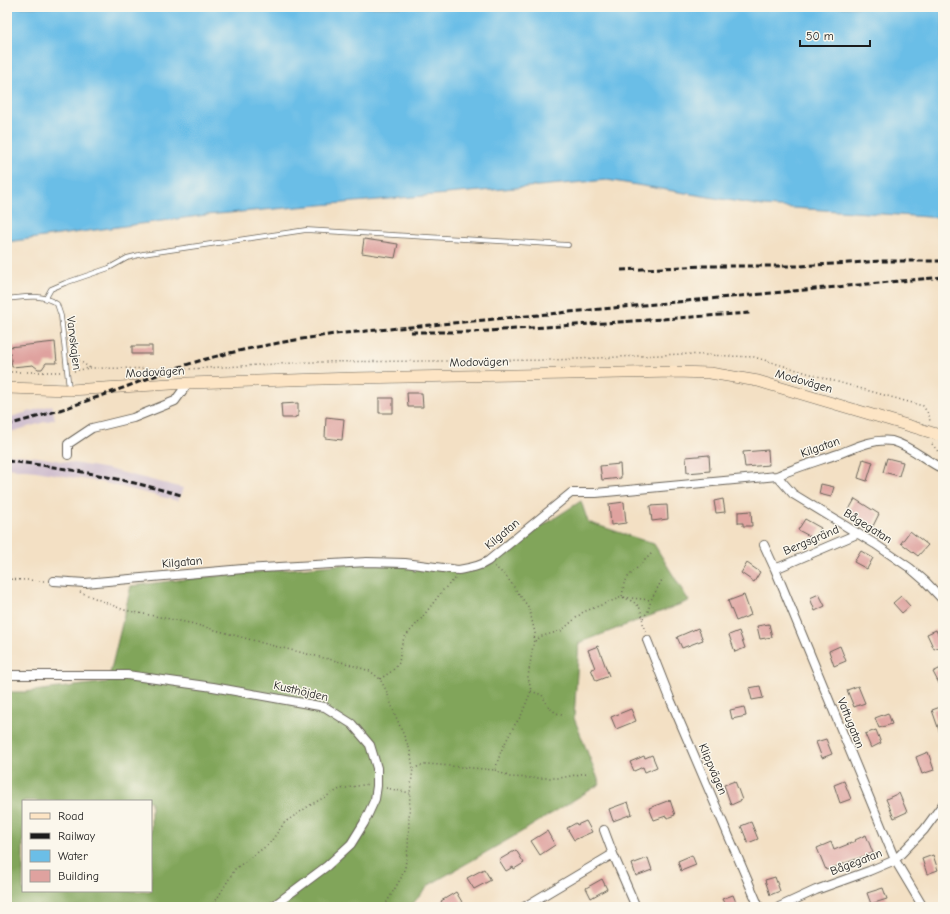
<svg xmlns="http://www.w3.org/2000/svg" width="950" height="914" font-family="'Comic Neue',sans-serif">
  <rect width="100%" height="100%" fill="#fbf7ec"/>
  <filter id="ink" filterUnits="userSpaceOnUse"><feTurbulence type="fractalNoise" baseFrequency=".025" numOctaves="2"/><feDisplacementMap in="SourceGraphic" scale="8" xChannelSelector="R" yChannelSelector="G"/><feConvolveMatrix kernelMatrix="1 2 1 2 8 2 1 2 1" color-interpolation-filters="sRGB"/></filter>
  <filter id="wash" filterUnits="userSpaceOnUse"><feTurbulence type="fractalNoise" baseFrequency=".012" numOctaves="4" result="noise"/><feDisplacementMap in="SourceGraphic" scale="16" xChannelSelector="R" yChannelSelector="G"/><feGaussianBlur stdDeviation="0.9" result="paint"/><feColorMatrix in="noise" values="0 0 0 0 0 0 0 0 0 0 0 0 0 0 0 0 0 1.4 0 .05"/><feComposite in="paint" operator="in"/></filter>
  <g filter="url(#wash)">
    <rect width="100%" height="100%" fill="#f3e0c4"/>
    <path fill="#cfbdce" d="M52,405L55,419L7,433V418Z
      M7,454L38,457L108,469L183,488L178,501L105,483L36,471L7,468Z"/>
    <path fill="#81a55a" stroke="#4e603b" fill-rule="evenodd" d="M581,501L588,522L654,544L689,601L579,643L574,718L600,784L518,834L429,885L410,907H7V692H25L108,682L131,586L202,577L367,562L458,570L488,561ZM23,801H151V891H23Z"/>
    <path fill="#6bbee7" stroke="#446d82" d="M7,7H943V218L763,206L607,180L206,215L7,242Z"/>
    <g id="blocks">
      <path fill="#dfa29f" d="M364,239L398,244L395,258L362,253Z
        M55,342L57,363H46L42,369H38L33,365L12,367L9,347Z
        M132,346H152V354H132Z
        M407,393H422L423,407H408Z
        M379,398H393V413H379Z
        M298,403V416L295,417V418H282L281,404Z
        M326,417L344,419L342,440L325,438Z
        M768,450L769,465L745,467L743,452Z
        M709,455L710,471L687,473L686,457Z
        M887,458L903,462L899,476L883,472Z
        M863,459L873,462L867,481L858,478Z
        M620,464L621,478L602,480L600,466Z
        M821,484L834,487L831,497L819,494Z
        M723,499L725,512L716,513L714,501Z
        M855,499L879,514L872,528L847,513Z
        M624,502L626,523L611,525L609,504Z
        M667,505L668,519L652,521L650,506Z
        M751,511L752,526H743V523H738V512Z
        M805,519L821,528L815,539L798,530Z
        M910,531L928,545L918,556L901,543Z
        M861,551L873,558L867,569L854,562Z
        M747,563L760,572L754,582L741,573Z
        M819,594L825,606L815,611L810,598Z
        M744,595L751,615L736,621L728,601Z
        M901,596L910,606L902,613L893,603Z
        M769,624L772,637L760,639L757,626Z
        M698,628L703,640L682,648L677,637Z
        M936,630L943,645L934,649L927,634Z
        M739,631L745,648L735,652L729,635Z
        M598,646L609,676L596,681L591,669L595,668L588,650Z
        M840,646L846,661L834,666L829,651Z
        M943,667V691L933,672Z
        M760,686L763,698L752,700L749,688Z
        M858,686L865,703L854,707L847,690Z
        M943,706V739H942L932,710Z
        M744,707L746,716L732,719L730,710Z
        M631,709L636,721L616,729L611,717Z
        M888,713L892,724L879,728L875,718Z
        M876,730L881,743L871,748L865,734Z
        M826,739L832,754L822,758L816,742Z
        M928,752L934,770L922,774L916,757Z
        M652,755L657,767L645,772L643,767L634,771L630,762L644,756L645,758Z
        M735,781L742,800L731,805L724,785Z
        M844,781L851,799L840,803L834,785Z
        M899,793L907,812L894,818L886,799Z
        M670,800L675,815L667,818L666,816L654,820L649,808Z
        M628,802L632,814L613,821L609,809Z
        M586,821L592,832L574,840L567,828L576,823L577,825Z
        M751,822L758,839L748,843L741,826Z
        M547,831L555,845L540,855L531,841Z
        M866,835L873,853L826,870L817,848L831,842L834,850L856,841L855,840Z
        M516,850L524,863L514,869L513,867L506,871L499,860Z
        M692,855L696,865L681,871L678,861Z
        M933,855L938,870L927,874L922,859Z
        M648,858L652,870L636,876L632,864Z
        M484,869L491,880L474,889L467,878Z
        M775,877L780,891L770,895L765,880Z
        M602,879L607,889L591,898L586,888Z
        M883,888L887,899L871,904L867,893Z
        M456,892L462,902L454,907H444L441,901Z
        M733,895L738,907H726L722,899Z"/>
    </g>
  </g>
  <g filter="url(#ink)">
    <use href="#blocks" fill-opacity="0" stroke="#676157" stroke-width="1"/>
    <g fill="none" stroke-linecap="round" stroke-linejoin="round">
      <g stroke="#676157" stroke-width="5.5">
        <path id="service" d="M46,298L51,289L65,283L109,268L127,258L143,254L306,230L568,245
          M7,299C26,297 40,293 57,304L61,316L69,389"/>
      </g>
      <g stroke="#676157" stroke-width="10">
        <path id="minor" d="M68,455V444L92,428L133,418L175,401L188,383
          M777,476L793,494L875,544L910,568L925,581L943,600
          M764,545L775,569L895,860L923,907
          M775,569L857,534
          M54,581L85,583L243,569L367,562L405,563L458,570C469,568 479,567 488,561L571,493H596L777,476C797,467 818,461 838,454C854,448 874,438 892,441C911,446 926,461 943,469
          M647,640L671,701L759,907
          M7,675H127L213,687L325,707L352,724L370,745L377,768V786L375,799L364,823L351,844L327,866L272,907
          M604,830L613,854
          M524,907L613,854L636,907
          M779,907L816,890L869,871L895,860L924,830L943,804"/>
      </g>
      <g stroke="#676157" stroke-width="12">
        <path id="secondary" d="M7,388L70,390L188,383L354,378L675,372L710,373L758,381L920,429"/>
      </g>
      <path stroke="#676157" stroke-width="1.5" stroke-dasharray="1 3" stroke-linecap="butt" d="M72,356L90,368
        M74,371L90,368L188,369L312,362L554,360L682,354L754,357L834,381L923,406L929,415L930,422
        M7,372H60
        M932,444L940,454L943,455
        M7,579L45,581
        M80,592L124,610L190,623L270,645L345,663L370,671L380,679L386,690L396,717L410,750L413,768L410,793L408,847L405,867L401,878L384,907
        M643,618L648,611L651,600
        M645,632C639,611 647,606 622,597L651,600L663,578
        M535,641L542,636L561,631L583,612L622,597L624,584L628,577L652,553
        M380,679L392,671L399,663L401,647L404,638L421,619L443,590L456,578
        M531,691L542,695C549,708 550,711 564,716
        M413,768L428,764L495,770L501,751L514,726L521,716L531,691L528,677L535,633L529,608L506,576L494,566
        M495,770L510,777L531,778H560L586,773
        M386,788L410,793
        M212,907L235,869L269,844L285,822L312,804L340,789L369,784"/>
      <use href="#service" stroke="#fff" stroke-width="4"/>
      <use href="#minor" stroke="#fff" stroke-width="8"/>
      <use href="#secondary" stroke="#fde5c5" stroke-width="11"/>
      <path stroke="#1c1c1c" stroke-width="3" stroke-dasharray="6 3" stroke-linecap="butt" d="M621,270L704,266H799L883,261H943
        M411,332H473L750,313
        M7,425C34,418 62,410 89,400C123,389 157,374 192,363C239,349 287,341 335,334L943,277
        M7,461C66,467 123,479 181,495"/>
      <g stroke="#676157" stroke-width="12" stroke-linecap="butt">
        <path id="secondary-bridge" d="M920,429L936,434"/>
      </g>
      <use href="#secondary-bridge" stroke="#fde5c5" stroke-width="11"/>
    </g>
  </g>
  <g text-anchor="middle" stroke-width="3" stroke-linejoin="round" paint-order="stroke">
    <g font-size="12" fill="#1c1c1c" stroke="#fbf7ec">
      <text transform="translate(74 343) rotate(83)" y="4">Varvskajen</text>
      <text transform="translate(479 362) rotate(-1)" y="4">Modovägen</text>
      <text transform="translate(155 372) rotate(-3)" y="4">Modovägen</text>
      <text transform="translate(804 381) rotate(16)" y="4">Modovägen</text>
      <text transform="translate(820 447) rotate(-19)" y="4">Kilgatan</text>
      <text transform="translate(868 526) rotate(32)" y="4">Bågegatan</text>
      <text transform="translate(502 534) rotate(-40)" y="4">Kilgatan</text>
      <text transform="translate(811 540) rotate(-23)" y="4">Bergsgränd</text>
      <text transform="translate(182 562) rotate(-5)" y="4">Kilgatan</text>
      <text transform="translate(301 691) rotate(13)" y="4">Kusthöjden</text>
      <text transform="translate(851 723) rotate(68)" y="4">Vattugatan</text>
      <text transform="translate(713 769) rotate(67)" y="4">Klippvägen</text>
      <text transform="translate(856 862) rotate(-21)" y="4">Bågegatan</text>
    </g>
  </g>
  <rect width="950" height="914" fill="none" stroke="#fbf7ec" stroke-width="24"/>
  <rect x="22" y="800" width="130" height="92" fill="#fbf7ec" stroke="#a29f99"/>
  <rect x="30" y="813" width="20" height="6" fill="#fde5c5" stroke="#a29f99"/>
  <text x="58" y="820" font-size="12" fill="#1c1c1c">Road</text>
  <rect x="30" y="833" width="20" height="6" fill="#1c1c1c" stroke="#a29f99"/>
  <text x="58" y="840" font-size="12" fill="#1c1c1c">Railway</text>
  <rect x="30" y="850" width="20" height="12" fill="#6bbee7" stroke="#a29f99"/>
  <text x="58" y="860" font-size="12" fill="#1c1c1c">Water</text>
  <rect x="30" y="870" width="20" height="12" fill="#dfa29f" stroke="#a29f99"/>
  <text x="58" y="880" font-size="12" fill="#1c1c1c">Building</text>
  <path d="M800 40v6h70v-6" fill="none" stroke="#1c1c1c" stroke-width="2"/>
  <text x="806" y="40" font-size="12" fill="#1c1c1c" stroke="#fbf7ec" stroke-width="3" paint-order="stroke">50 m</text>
</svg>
